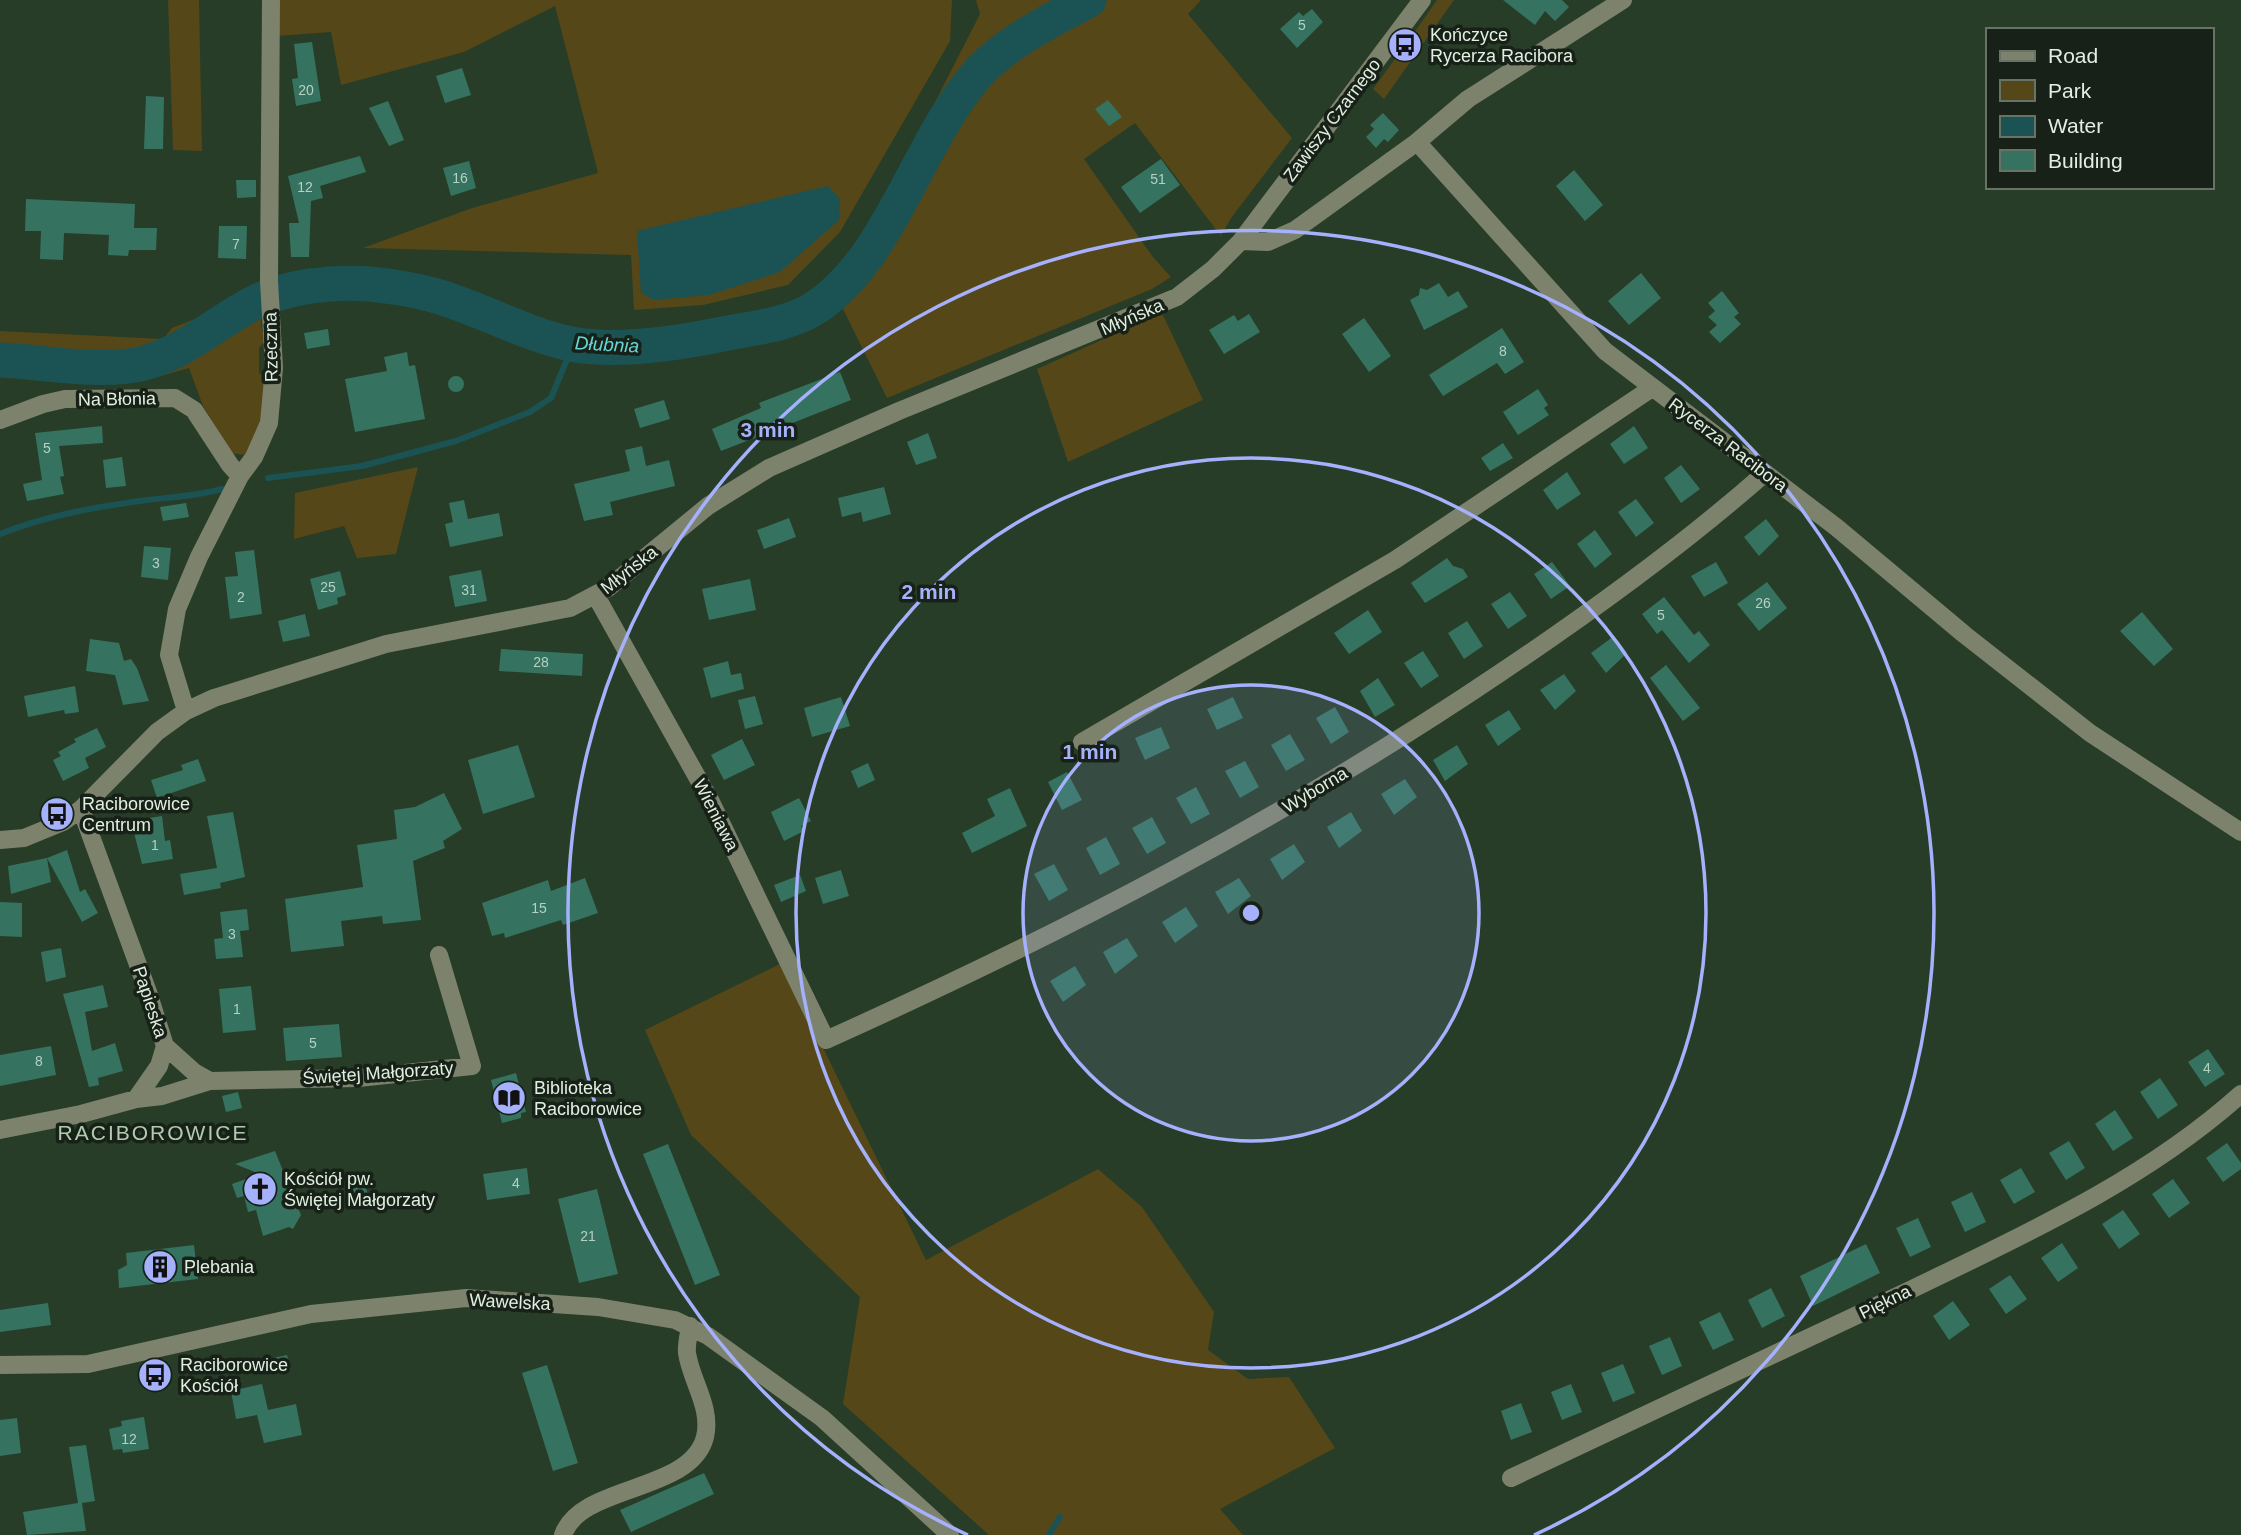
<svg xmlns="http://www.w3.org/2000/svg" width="2241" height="1535" font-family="Arial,sans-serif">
  <rect width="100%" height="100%" fill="#273d27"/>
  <path fill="#554718" d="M168,0H199L202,151L173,150Z
    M277,0H952L950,41L840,232L788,285L703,305L634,310L631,255L363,248L472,208L598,173L555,6L464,52L341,85L331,32L277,36Z
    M976,0H1201L1188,14L1292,138L1231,218L1221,236L1135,123L1084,159L1153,257L1171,277L1152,289L887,398L842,307L904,225L879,212L980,14Z
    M1437,0H1454L1384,99L1373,89L1400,52L1405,55L1413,43L1409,40Z
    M262,292L261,325L265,341L259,348V374L265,375C263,399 264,436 244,455L231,453L203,406L189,368L139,382L0,371V331L163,339L172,328Z
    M1162,313L1203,400L1068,462L1037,369Z
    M418,467L396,554L357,558L344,526L294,539L295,493Z
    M782,963L926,1260L1098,1169L1142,1207L1214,1312L1208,1350L1248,1379L1289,1377L1335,1448L1220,1509L1243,1535H989L843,1404L860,1297L691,1135L645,1030Z"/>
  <path fill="#1b5354" d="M828,186L840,199L839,220L780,272L709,295L653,300L641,292L637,231Z"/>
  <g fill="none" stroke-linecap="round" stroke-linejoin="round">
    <path stroke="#1b5354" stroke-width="6" d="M268,478L362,466L456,441L530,412L551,398L573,345
      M0,534C48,515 96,507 147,500C173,497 197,496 222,489
      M1049,1535L1060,1517"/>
    <path stroke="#1b5354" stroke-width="35" d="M0,360C42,362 100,373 140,364C183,354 214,324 252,304C285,286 334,281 370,284C390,286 414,290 433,295C480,308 523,334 571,344C617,353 679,343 723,334C754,328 788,325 815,308C892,258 919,136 982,69C1012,39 1052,20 1089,0"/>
  </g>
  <path fill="#357360" d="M1503,0H1562L1569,7L1555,21L1545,11L1535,25Z
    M1312,9L1323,22L1297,48L1280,29L1299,12L1303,16Z
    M312,42L321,101L296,106L292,79L298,78L294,44Z
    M462,68L471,95L445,103L436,76Z
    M146,96L164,97L163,149H144Z
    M1108,100L1122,117L1109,126L1095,109Z
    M388,101L404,140L389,146L369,108Z
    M1383,113L1399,130L1388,142L1384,139L1376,148L1366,137L1374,129L1370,125Z
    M360,156L366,172L320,186L323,198L311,201L309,257H291L289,223H299L288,176Z
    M1161,159L1180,185L1140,213L1121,187Z
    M469,161L476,188L451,196L443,168Z
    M1574,170L1603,205L1585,221L1556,186Z
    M236,180H256V197L237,198Z
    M26,199L135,204L134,228H157L156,250H129L128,256L108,255L109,235L64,233L63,260L40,259L41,231H25Z
    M219,226H247L246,259L218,258Z
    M1641,273L1661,298L1629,325L1608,301Z
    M1439,283L1448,297L1458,291L1468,307L1424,330L1410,300L1419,295L1420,288L1427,290Z
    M1722,291L1739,313L1734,317L1741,324L1720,343L1709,332L1717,325L1708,317L1715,311L1708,303Z
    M1249,314L1260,332L1224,354L1209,330L1234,315L1238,321Z
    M1364,318L1391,356L1369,372L1342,334Z
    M1502,328L1524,362L1505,374L1497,363L1443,396L1429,375Z
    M328,329L330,345L307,349L304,333Z
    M407,352L409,366L415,365L425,419L355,432L345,379L387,371L384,357Z
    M840,372L851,400L721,451L712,429L761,408L759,403Z
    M448 384a8 8 0 1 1 16 0a8 8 0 1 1-16 0Z
    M1538,389L1548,405L1544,408L1549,415L1518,435L1503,412Z
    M664,400L670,419L640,428L634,409Z
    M102,426L103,443L59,446L64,476L60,477L64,494L27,501L23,484L42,480L35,433Z
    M1634,426L1648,448L1624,464L1610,444Z
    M928,433L937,458L916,465L907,442Z
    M1503,443L1513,458L1490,471L1481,458Z
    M642,446L646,466L669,460L675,486L610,502L613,515L584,521L574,484L630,471L625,450Z
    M122,457L126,486L106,488L103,460Z
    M1681,465L1700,489L1681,503L1664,478Z
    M1567,472L1581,494L1557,510L1543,490Z
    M884,487L891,514L863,522L861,512L842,517L838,498Z
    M1636,499L1654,523L1636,537L1618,512Z
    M464,500L468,519L499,513L503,536L450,547L445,524L453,522L449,503Z
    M186,503L189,517L163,521L160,507Z
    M789,518L796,537L764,549L757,530Z
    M1766,519L1779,536L1759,556L1744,537Z
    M1595,530L1612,554L1595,568L1577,544Z
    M144,546L171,548L168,580L141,577Z
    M254,550L262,614L230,619L225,577L238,576L235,552Z
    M1447,558L1453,566L1463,569L1468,577L1425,603L1411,583Z
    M1552,562L1570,586L1551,599L1534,574Z
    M1716,562L1728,583L1704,597L1691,576Z
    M481,570L487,601L455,607L449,576Z
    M340,571L346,595L337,598L338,604L318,610L310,579Z
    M750,579L756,610L709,620L702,589Z
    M1767,582L1787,608L1759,631L1737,604Z
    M1510,592L1527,616L1508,629L1491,604Z
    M1664,597L1694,635L1699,631L1710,645L1689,663L1662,630L1657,634L1642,614Z
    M1368,610L1382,632L1349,654L1334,633Z
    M2142,612L2173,649L2154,666L2120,631Z
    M305,614L310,636L283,642L278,621Z
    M1467,621L1483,646L1464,659L1448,633Z
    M1614,636L1627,653L1606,673L1591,653Z
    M90,639L119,643L124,661L131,659L137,668L149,701L123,705L115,675L86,671Z
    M501,649L583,654L582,676L499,671Z
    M1423,651L1439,676L1421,688L1404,663Z
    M728,661L731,675L741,673L744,689L711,698L703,668Z
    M1666,665L1700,708L1683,721L1650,678Z
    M1564,674L1576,691L1555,710L1540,690Z
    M1378,678L1395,705L1375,717L1360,691Z
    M75,686L79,712L65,714L64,710L28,717L24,696Z
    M755,696L763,724L745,729L738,700Z
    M841,697L850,726L812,737L804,708Z
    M1233,697L1243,718L1217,730L1207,709Z
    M1335,707L1349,732L1331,744L1316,718Z
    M1509,710L1521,729L1498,746L1485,725Z
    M1161,727L1170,748L1145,760L1135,738Z
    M97,728L106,747L85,758L89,768L63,781L53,760L61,756L58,752L76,742L74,739Z
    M1290,734L1305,760L1286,771L1271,745Z
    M742,739L755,765L724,780L711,755Z
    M518,745L535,797L483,814L468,760Z
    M1457,745L1468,764L1445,781L1433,760Z
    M198,759L206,781L157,798L151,780L183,770L181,765Z
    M1245,761L1259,787L1240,798L1225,771Z
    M868,763L875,780L858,788L851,771Z
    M1067,772L1082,800L1062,810L1048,782Z
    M1405,779L1417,797L1394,815L1381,794Z
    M1196,787L1210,814L1191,824L1176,798Z
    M1010,788L1027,826L972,853L962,833L995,816L987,799Z
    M444,793L462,829L443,841L445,848L413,861L421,920L383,924L382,916L341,921L344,946L291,952L285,899L363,887L357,845L397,839L394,810L415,807Z
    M799,798L811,821L801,826L804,831L784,841L771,812Z
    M233,812L245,877L220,883L221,888L184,895L180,874L217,868L207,816Z
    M1351,812L1362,831L1339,848L1327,827Z
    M162,816L165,841L170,840L173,859L142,864L131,821Z
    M1152,817L1166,843L1147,854L1132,828Z
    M1106,837L1120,864L1100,875L1086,848Z
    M1294,844L1305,862L1282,880L1270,859Z
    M67,850L80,892L85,889L98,913L82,922L47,858L51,882L11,894L8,866L47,858Z
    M1054,864L1068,890L1049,901L1034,874Z
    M841,870L849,896L823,904L815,878Z
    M800,875L806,891L781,902L774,885Z
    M585,878L598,913L563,925L561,920L505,938L504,933L492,936L482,903L548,880L551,891Z
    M1239,878L1251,896L1228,914L1215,892Z
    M0,902L22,903V937L0,936Z
    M1186,907L1198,926L1175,943L1162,922Z
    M247,909L249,930L240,931L243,957L216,959L214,939L223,938L220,912Z
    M1127,938L1138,956L1115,974L1103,952Z
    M61,948L66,977L46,982L41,952Z
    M1075,966L1086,985L1063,1002L1050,981Z
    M103,985L108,1007L85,1012L92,1051L115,1043L123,1071L98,1078L99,1085L89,1087L63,994Z
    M251,986L256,1030L223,1033L219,989Z
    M339,1024L342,1057L286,1061L283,1028Z
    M51,1046L56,1075L0,1086V1055Z
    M2208,1049L2225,1074L2205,1087L2188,1062Z
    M516,1073L526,1112L521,1113V1118L502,1123L491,1080Z
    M2160,1078L2178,1105L2158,1119L2140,1092Z
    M238,1092L242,1108L226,1112L222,1096Z
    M2115,1110L2133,1138L2113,1151L2095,1124Z
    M2069,1141L2085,1168L2066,1180L2049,1153Z
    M2227,1143L2241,1163V1169L2223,1182L2206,1158Z
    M668,1144L720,1275L695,1285L643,1154Z
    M275,1151L301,1215L293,1229L289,1227L263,1236L256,1210L248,1212L244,1196L237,1198L232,1184L260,1174L235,1164Z
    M527,1168L530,1194L487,1200L483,1174Z
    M2021,1168L2035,1192L2014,1204L2000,1180Z
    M2173,1179L2190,1203L2169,1218L2152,1194Z
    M363,1180L371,1202L355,1208L347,1186Z
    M597,1189L618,1274L579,1283L558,1199Z
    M1972,1192L1986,1222L1965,1232L1951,1202Z
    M2123,1210L2140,1234L2119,1249L2102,1224Z
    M1918,1218L1931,1247L1910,1257L1896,1228Z
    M2062,1243L2078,1268L2058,1282L2041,1258Z
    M1866,1244L1880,1273L1813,1306L1800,1276Z
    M194,1245L198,1279L119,1288L118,1270L127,1265L126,1253Z
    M2010,1275L2027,1299L2006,1314L1989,1289Z
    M1771,1288L1785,1316L1762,1328L1748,1300Z
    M1953,1301L1970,1325L1949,1340L1933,1316Z
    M48,1303L51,1325L0,1332V1310Z
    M1720,1312L1734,1340L1713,1350L1699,1322Z
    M1670,1337L1682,1366L1662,1375L1649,1346Z
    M287,1355L291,1370L275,1373L273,1358Z
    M1623,1364L1635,1393L1613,1402L1601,1373Z
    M547,1365L578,1463L553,1471L522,1373Z
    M262,1384L268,1410L296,1404L302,1435L264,1443L257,1415L236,1419L231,1391Z
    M1571,1384L1582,1412L1562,1420L1551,1392Z
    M1521,1403L1532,1432L1511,1440L1501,1411Z
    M144,1417L149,1449L123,1453L122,1449L113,1450L109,1429L122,1426L121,1421Z
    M17,1418L21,1453L0,1456V1420Z
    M86,1445L95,1501L82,1503L86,1531L27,1535L23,1512L78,1503L69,1447Z
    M704,1473L714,1494L631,1532L620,1510Z"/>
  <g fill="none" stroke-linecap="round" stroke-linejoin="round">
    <path stroke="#7d826d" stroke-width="18" d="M1417,142L1605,351L1836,527L1965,635L2090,733L2241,832
      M1241,241L1268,242L1295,230L1417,142L1468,99L1623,0
      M0,420L43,404L65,399L175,398L194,410L230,465L240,476
      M596,596L710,800L826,1040C1062,934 1285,818 1500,673C1591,612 1681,547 1764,474
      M186,711L169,655L177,609L199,557L240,476L254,457L269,423L274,368L269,281L271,0
      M1082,742L1395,560L1652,388
      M81,809L148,992L165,1046L159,1066L136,1099
      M0,840L24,838L63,822L81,809L157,732L186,711L214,698L386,644L570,608L608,588L708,506L769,468L899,411L1177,297L1213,269L1241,241L1422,0
      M165,1046L194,1072L210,1081L358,1078L472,1066L439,955
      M0,1130L81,1114L136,1099L162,1096L210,1081
      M0,1365L88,1364L311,1314L466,1298L598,1307L675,1320L708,1336L822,1418L950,1535
      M1511,1478C1642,1417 1773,1355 1904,1293C2021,1236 2143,1182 2241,1094
      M563,1535C580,1484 691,1493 705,1437C712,1407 691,1381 687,1353C686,1345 689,1334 690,1326"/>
  </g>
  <circle cx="1251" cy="913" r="228" fill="#a5b1fc" fill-opacity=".12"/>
  <g fill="none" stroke="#a5b1fc" stroke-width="3.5">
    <circle cx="1251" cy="913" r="228"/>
    <circle cx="1251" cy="913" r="455"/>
    <path d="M968 1535A683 683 0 1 1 1534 1535"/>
  </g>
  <defs>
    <g id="bus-disc" transform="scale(1.75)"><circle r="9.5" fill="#a5b1fc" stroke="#172117"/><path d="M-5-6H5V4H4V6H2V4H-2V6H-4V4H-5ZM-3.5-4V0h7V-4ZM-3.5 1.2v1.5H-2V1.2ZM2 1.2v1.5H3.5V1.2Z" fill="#111"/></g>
    <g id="library-disc" transform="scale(1.75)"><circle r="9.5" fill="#a5b1fc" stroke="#172117"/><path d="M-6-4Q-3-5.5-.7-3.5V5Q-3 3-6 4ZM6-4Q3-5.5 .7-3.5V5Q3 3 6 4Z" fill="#111"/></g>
    <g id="church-disc" transform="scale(1.75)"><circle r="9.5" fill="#a5b1fc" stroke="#172117"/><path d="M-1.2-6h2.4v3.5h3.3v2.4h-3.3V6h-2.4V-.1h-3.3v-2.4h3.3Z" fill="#111"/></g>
    <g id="building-disc" transform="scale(1.75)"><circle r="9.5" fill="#a5b1fc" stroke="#172117"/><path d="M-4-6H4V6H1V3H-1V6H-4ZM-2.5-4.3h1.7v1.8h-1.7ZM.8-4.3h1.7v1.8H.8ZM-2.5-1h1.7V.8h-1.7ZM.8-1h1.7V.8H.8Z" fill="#111"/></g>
  </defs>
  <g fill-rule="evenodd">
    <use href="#bus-disc" x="1405" y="45"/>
    <use href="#bus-disc" x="57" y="814"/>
    <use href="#library-disc" x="509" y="1098"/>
    <use href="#church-disc" x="260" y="1189"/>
    <use href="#building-disc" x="160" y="1267"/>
    <use href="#bus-disc" x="155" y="1375"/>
  </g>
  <g text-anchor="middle" stroke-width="7" stroke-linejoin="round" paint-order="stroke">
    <g font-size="14" fill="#b6d0c1">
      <text x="1302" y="30">5</text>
      <text x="306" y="95">20</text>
      <text x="460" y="183">16</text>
      <text x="1158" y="184">51</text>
      <text x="305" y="192">12</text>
      <text x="236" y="249">7</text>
      <text x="1503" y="356">8</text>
      <text x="47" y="453">5</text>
      <text x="156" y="568">3</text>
      <text x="328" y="592">25</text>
      <text x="469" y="595">31</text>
      <text x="241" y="602">2</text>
      <text x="1763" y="608">26</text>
      <text x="1661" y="620">5</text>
      <text x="541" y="667">28</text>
      <text x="155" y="850">1</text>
      <text x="539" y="913">15</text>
      <text x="232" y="939">3</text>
      <text x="237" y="1014">1</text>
      <text x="313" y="1048">5</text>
      <text x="39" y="1066">8</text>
      <text x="2207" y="1073">4</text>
      <text x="516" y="1188">4</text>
      <text x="588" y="1241">21</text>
      <text x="129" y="1444">12</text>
    </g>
    <g font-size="18" fill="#e1efe1" stroke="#172117" text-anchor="start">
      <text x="1430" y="41">Kończyce<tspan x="1430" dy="21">Rycerza Racibora</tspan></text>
      <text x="82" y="810">Raciborowice<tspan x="82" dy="21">Centrum</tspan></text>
      <text x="534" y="1094">Biblioteka<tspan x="534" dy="21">Raciborowice</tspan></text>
      <text x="284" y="1185">Kościół pw.<tspan x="284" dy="21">Świętej Małgorzaty</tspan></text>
      <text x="184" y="1273">Plebania</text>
      <text x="180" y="1371">Raciborowice<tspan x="180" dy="21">Kościół</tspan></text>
    </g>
    <g font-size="18" fill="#e1efe1" stroke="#172117">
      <text transform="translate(1332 120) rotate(-53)" y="6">Zawiszy Czarnego</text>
      <text transform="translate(1132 317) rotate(-23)" y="6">Młyńska</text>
      <text transform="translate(271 347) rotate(-91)" y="6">Rzeczna</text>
      <text transform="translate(117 399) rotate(-1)" y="6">Na Błonia</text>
      <text transform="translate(1728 445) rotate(37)" y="6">Rycerza Racibora</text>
      <text transform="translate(629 570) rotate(-38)" y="6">Młyńska</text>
      <text transform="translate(1315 790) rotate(-31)" y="6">Wyborna</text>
      <text transform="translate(716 815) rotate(63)" y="6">Wieniawa</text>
      <text transform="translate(150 1002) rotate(72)" y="6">Papieska</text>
      <text transform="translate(378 1073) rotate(-4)" y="6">Świętej Małgorzaty</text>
      <text transform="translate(510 1302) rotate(3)" y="6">Wawelska</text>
      <text transform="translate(1885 1302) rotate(-26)" y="6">Piękna</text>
    </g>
    <g font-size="19" font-style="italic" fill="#66d5d7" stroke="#172117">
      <text transform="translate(607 344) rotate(3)" y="7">Dłubnia</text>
    </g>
    <g font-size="21" letter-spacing="2" fill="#b1cbb0" stroke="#172117">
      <text x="153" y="1140">RACIBOROWICE</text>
    </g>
  </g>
  <circle cx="1251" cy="913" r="10" fill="#a5b1fc" stroke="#172117" stroke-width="3.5"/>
  <g font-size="21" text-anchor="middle" font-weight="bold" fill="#a5b1fc" stroke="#172117" stroke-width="7" stroke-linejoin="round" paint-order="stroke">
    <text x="768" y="437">3 min</text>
    <text x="929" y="599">2 min</text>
    <text x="1090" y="759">1 min</text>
  </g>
  <rect x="1986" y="28" width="228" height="161" fill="#172117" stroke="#687368" stroke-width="2"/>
  <rect x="2000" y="51" width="35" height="10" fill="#7d826d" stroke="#687368" stroke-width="2"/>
  <text x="2048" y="63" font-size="21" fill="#e1efe1">Road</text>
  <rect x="2000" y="80" width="35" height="21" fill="#554718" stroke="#687368" stroke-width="2"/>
  <text x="2048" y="98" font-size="21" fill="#e1efe1">Park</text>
  <rect x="2000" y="116" width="35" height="21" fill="#1b5354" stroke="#687368" stroke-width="2"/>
  <text x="2048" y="133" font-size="21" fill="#e1efe1">Water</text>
  <rect x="2000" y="150" width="35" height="21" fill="#357360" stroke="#687368" stroke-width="2"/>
  <text x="2048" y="168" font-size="21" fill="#e1efe1">Building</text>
</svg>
